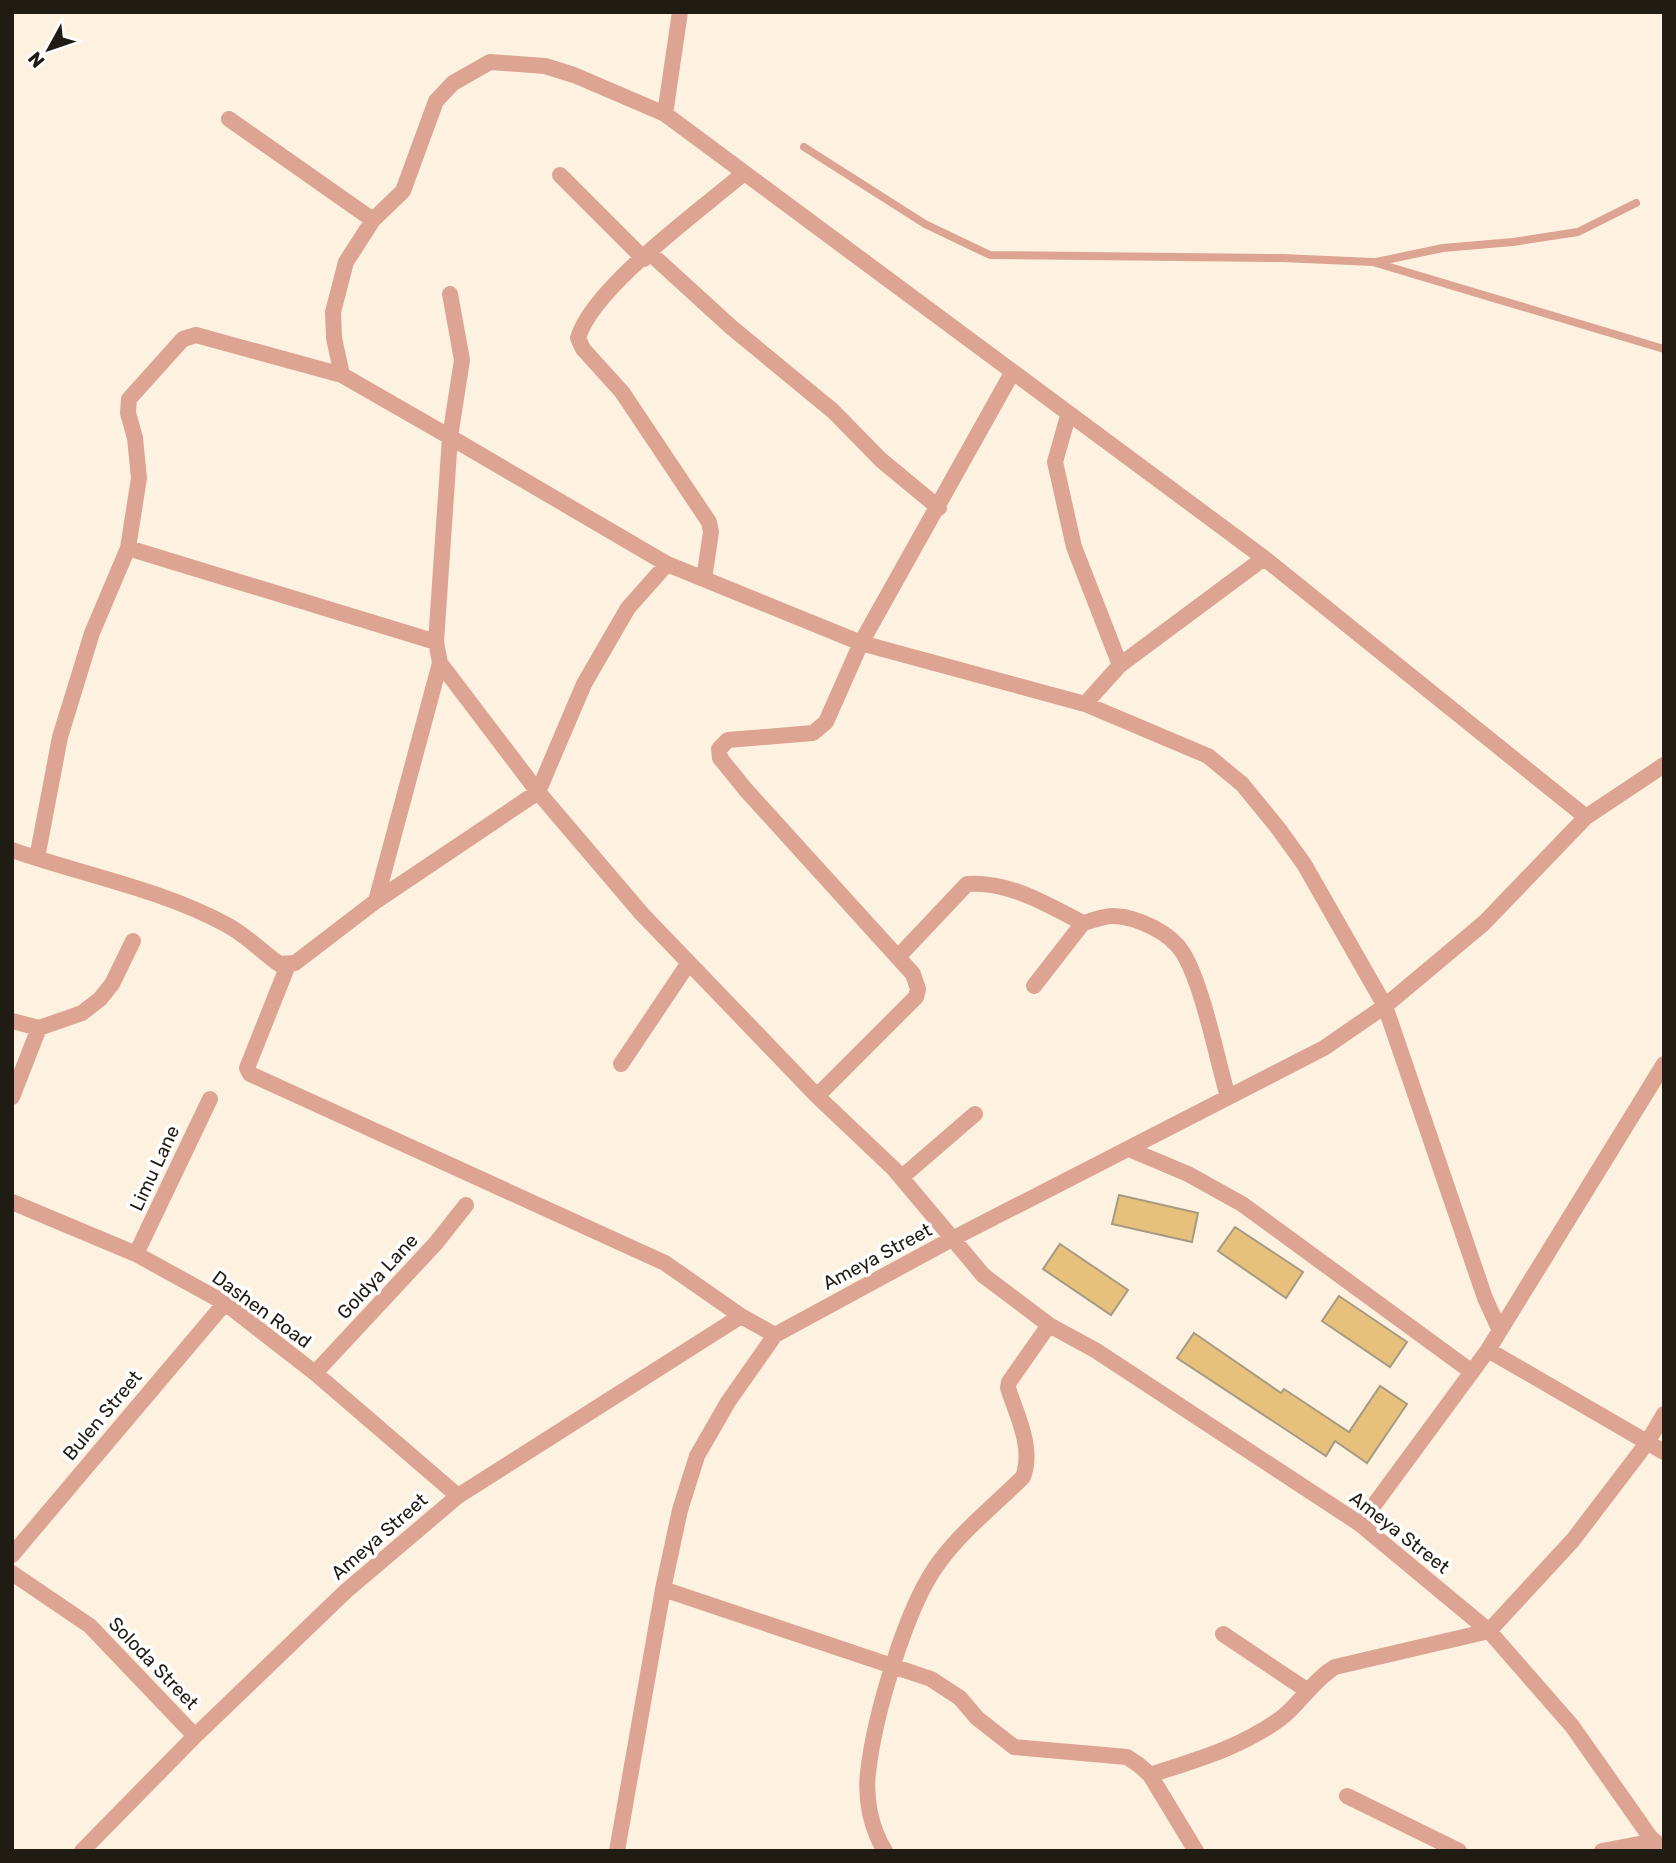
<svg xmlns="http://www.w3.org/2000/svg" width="1676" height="1863" font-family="Rubik,sans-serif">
  <rect width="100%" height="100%" fill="#fdf2df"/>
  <path fill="#e7c17b" stroke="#a79a84" stroke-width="2" d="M1119,1195L1198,1213L1192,1242L1112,1224Z
    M1235,1227L1303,1272L1286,1298L1218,1251Z
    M1060,1244L1128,1290L1111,1315L1043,1269Z
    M1339,1296L1407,1342L1390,1367L1322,1321Z
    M1194,1333L1281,1393L1284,1389L1349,1432L1380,1386L1407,1404L1367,1463L1335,1441L1326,1456L1177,1358Z"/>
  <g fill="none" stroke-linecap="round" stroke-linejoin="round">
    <path stroke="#dda494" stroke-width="8" d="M804,147L925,224L990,255L1282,258L1373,262L1664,349
      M1376,262L1443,248L1513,242L1578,232L1636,203"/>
    <path stroke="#dda494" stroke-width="16" d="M680,12L665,114L1264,558L1586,817
      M229,119L373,220
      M560,175L644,259
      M650,253L731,327L833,411L881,460L939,508
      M342,375L334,338L333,312L346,262L373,220L403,191L436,101L453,83L490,62L545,66L574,75L665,114
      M1068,416L1055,462L1074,547L1120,665
      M128,548L436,642
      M704,579L711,532L709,522L622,392L583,349L578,338C593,287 702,209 744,173
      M1085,704L1120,665L1264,558
      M12,850C83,875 161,889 227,925C246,935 261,951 279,964L295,963L376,901L538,792L584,684L628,608L667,564
      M37,858L60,737L92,633L128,548L139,478L135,438L128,413L129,399L183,339L196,335L342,375L450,437L462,360L450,294
      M376,901L440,663
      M898,957L967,884C1009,881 1046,904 1083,923C1092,921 1105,915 1114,916C1138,917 1171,933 1183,953C1203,986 1217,1059 1228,1097
      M288,965L247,1068L250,1074L665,1263L741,1316
      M1034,986L1083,923
      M12,1021L39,1028L82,1013L100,999L112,984L133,941
      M621,1064L688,964
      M817,1096L916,997L918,989L913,974L746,790L720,758L719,749L728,740L813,733L826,722L861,643L1012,373
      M12,1097L39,1028
      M1131,1150L1188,1174L1242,1204L1472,1372
      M902,1177L975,1114
      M12,1202L136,1254L225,1303L315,1373L458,1496
      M136,1254L210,1099
      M1500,1331L1485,1298L1385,1006L1304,864L1278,828L1242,784L1208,756L1085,704L861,643L667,564L450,437L436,642L440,663L538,792L642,914L817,1096L894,1169L983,1275L1049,1325L1095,1350L1360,1524L1489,1631L1572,1726L1660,1851
      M1488,1350L1664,1452
      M315,1373L436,1243L466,1205
      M1360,1524L1488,1350L1664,1064
      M12,1555L225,1303
      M12,1573L90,1626L195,1736
      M663,1589L931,1679L960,1698L977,1718L1014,1747L1127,1757L1139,1765L1150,1775L1196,1851
      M1223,1634L1308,1691
      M1150,1775C1196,1760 1240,1748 1280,1719C1300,1704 1313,1680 1335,1667L1489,1631L1573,1540L1647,1443L1664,1414
      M1347,1796L1459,1851
      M82,1851L195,1736L346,1591L458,1496L741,1316L775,1335
      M617,1851L663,1589L680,1510L697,1456L728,1402L775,1335L952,1239L1324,1048L1385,1006L1484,923L1586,817L1664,765
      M885,1851C871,1829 865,1799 868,1773C874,1718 906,1605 940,1561C963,1530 996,1504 1023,1477C1034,1448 1017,1416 1008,1388L1009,1382L1049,1325
      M1602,1851L1655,1841"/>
  </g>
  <g text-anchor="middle" stroke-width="7" stroke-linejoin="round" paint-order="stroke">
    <g font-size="19" fill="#211c13" stroke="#fff">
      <text transform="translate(154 1168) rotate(-65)" y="7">Limu Lane</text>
      <text transform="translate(877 1256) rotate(-28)" y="7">Ameya Street</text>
      <text transform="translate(377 1276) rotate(-47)" y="7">Goldya Lane</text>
      <text transform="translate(262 1309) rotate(36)" y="7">Dashen Road</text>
      <text transform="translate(102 1415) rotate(-50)" y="7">Bulen Street</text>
      <text transform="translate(1400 1532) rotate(38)" y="7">Ameya Street</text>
      <text transform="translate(379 1536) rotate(-41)" y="7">Ameya Street</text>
      <text transform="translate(154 1663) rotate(46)" y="7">Soloda Street</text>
    </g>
  </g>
  <rect width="1676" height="1863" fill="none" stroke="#211c13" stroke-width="28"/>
  <g transform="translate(49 49) rotate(230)" stroke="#ffffff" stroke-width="5" paint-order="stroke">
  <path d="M0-5L12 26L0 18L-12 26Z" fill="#211c13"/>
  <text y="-10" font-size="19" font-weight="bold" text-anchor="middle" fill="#211c13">N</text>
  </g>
</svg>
